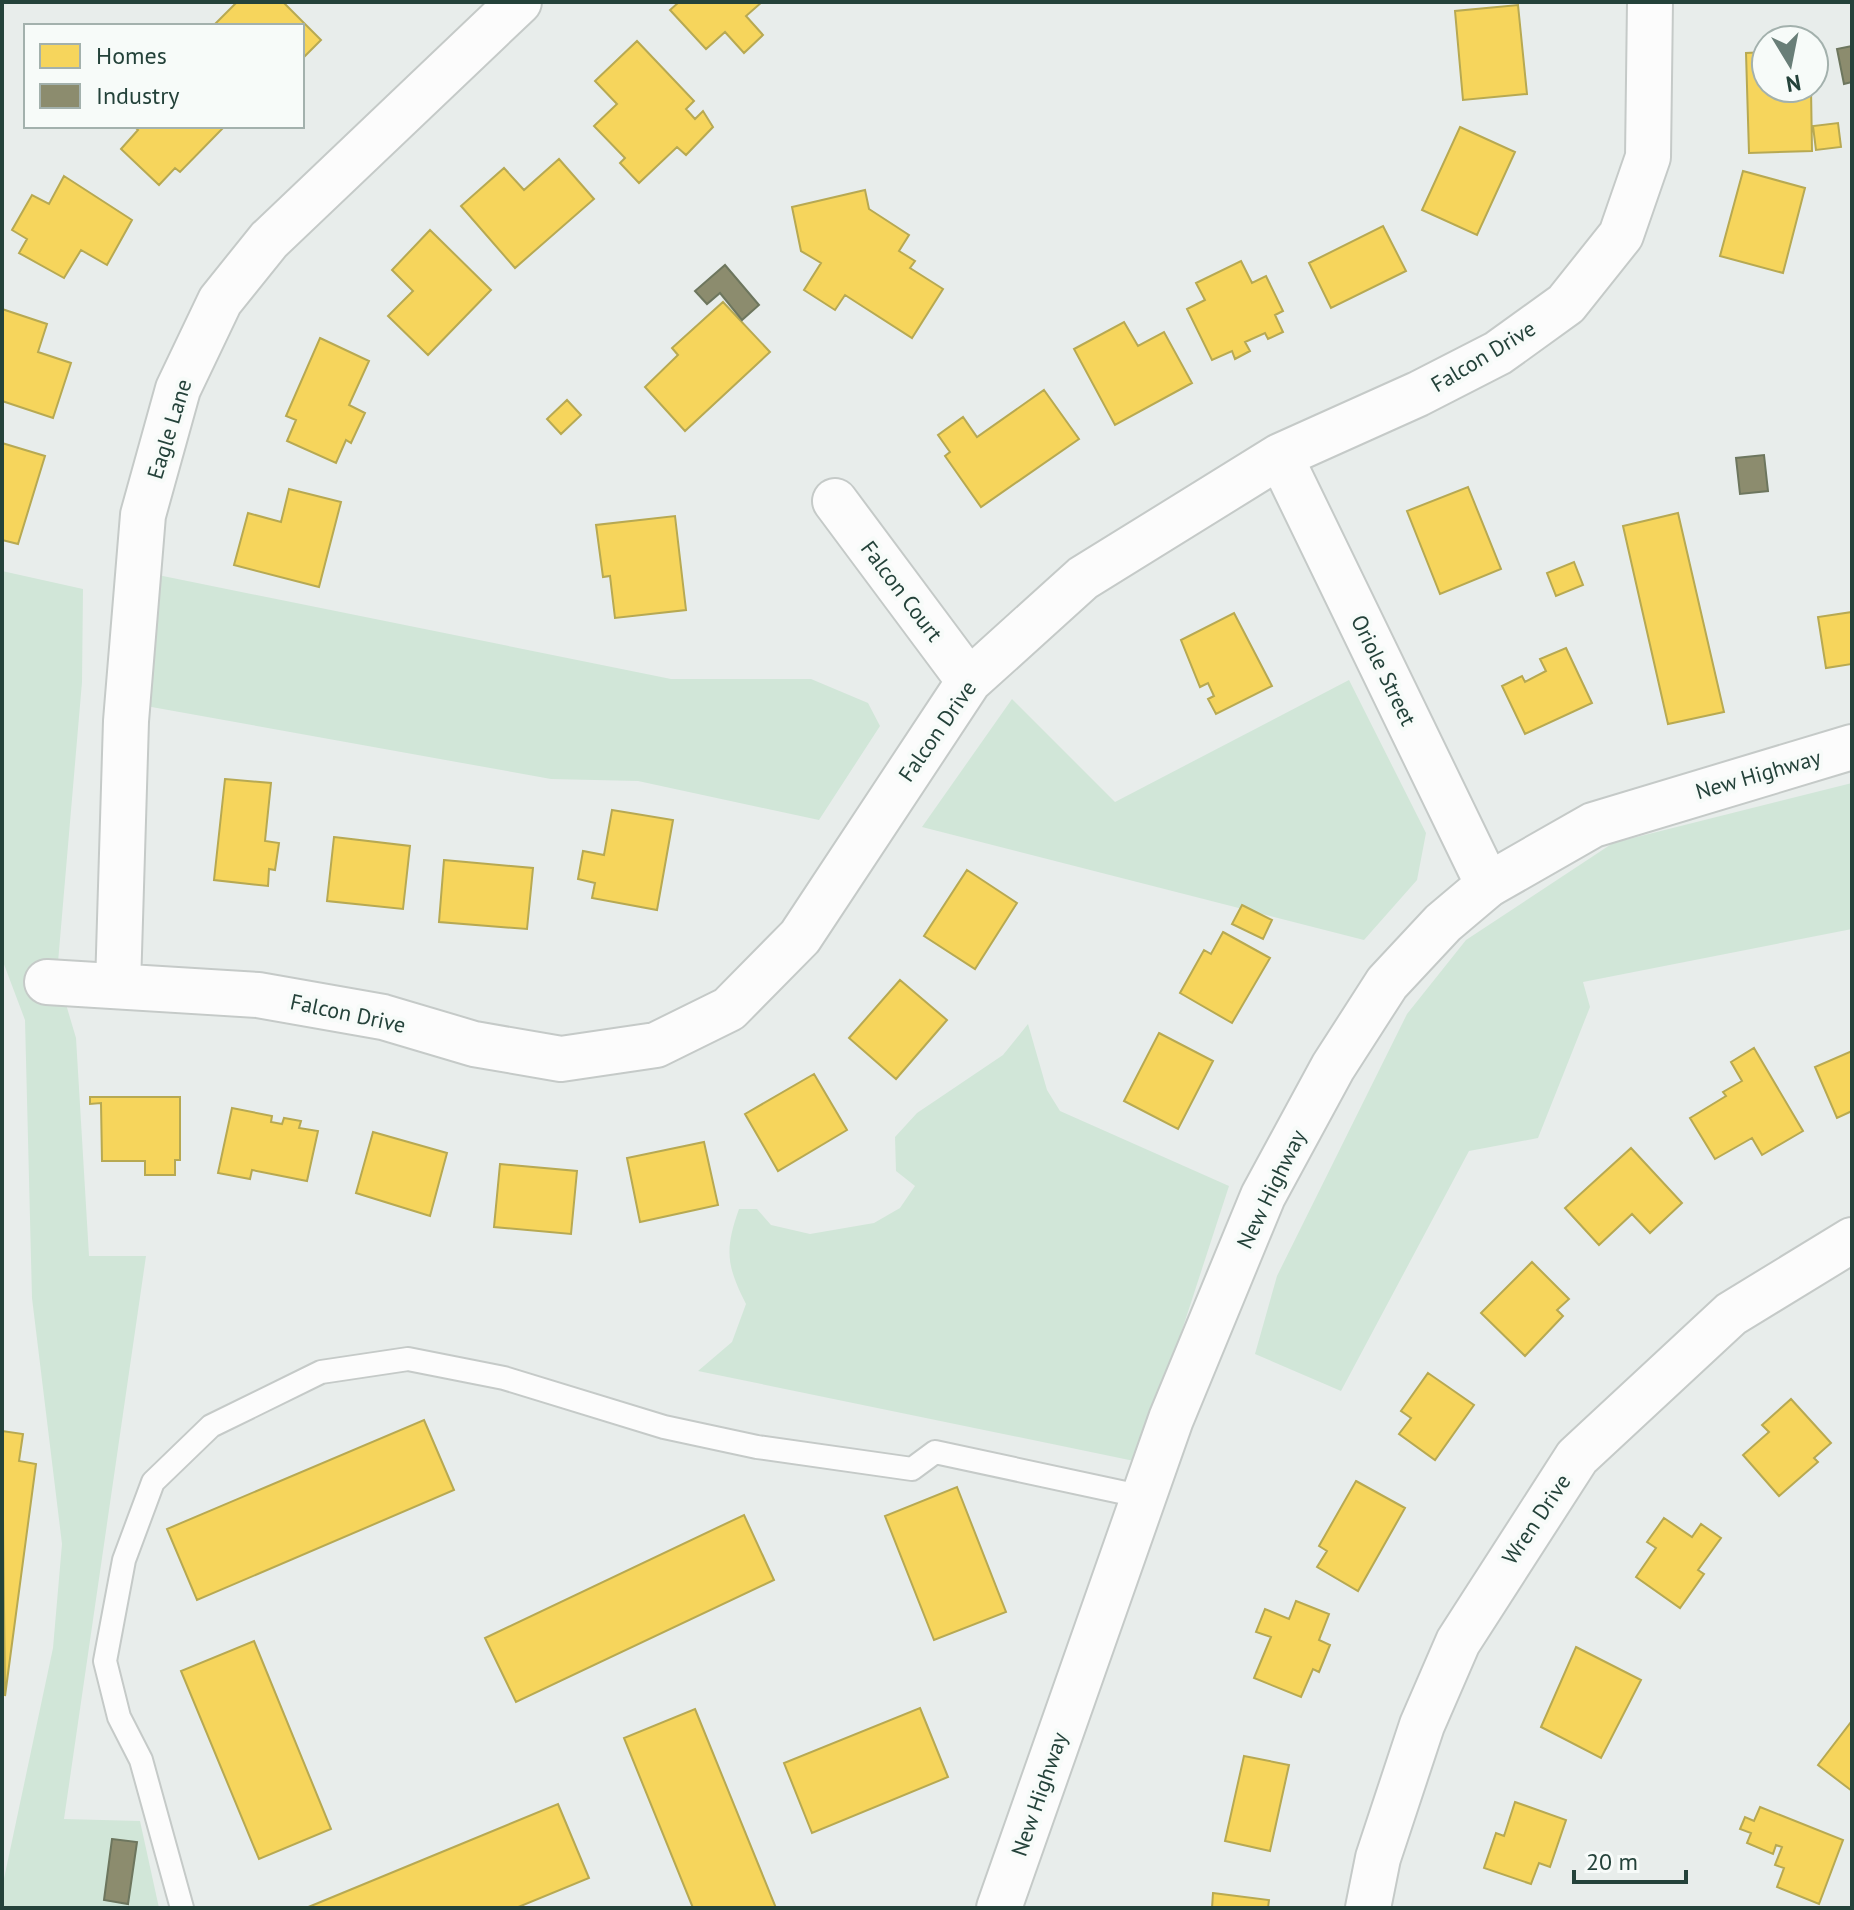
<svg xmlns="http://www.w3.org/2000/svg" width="1854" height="1910" font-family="'PT Sans',sans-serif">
  <rect width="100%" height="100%" fill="#e8edeb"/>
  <path fill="#d1e6d8" d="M2,571L83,589L82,682L57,974L76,1038L89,1256H146L64,1819L140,1821L159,1908H2V1888L53,1648L62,1544L32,1298L25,1020L2,959Z
    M153,574L671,679H811L868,703L880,726L819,820L638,781L551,779L146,706Z
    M1349,680L1426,833L1417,880L1364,940L922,827L1012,699L1115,802Z
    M1852,783V929L1583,982L1590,1007L1538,1138L1469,1151L1341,1391L1255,1354L1277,1276L1407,1014L1466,940L1613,843Z
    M1028,1024L1047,1090L1060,1111L1229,1186L1139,1462L698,1371L732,1342L746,1304C727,1266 724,1251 739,1209H757L771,1225L810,1234L874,1223L900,1208L915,1186L896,1171L895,1137L917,1113L1003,1055Z"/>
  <path fill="#f6d55c" stroke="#b7a952" stroke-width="2" d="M237,2H283L321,40L302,59V26H213Z
    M679,2H762L746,16L763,35L744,53L725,32L706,49L670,10Z
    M1518,5L1527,94L1463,100L1455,11Z
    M637,41L694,101L686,109L695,119L703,111L713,127L686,155L677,147L639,183L620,163L625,158L594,126L617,104L595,81Z
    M1766,52V88H1811L1812,151L1749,153L1746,53Z
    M1838,123L1841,147L1816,150L1813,126Z
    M134,126H219L222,129L180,172L175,168L159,185L121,149L138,130Z
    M1460,127L1515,152L1477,235L1422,210Z
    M559,159L594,199L515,268L461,206L504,168L524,190Z
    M1743,171L1805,188L1783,273L1720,256Z
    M64,176L132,220L107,265L81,250L64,278L19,253L27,239L12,230L32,195L49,204Z
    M865,190L869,209L909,235L899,251L915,261L910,268L943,289L912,338L845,295L835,310L804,290L821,263L801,251L792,207Z
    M1383,226L1406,271L1331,308L1309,263Z
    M430,230L491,290L428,355L388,316L413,291L392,270Z
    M1241,261L1252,283L1266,276L1283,311L1275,315L1283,332L1268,339L1265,333L1245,342L1250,351L1235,359L1232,351L1212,360L1187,309L1205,300L1196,283Z
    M723,302L770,352L685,431L645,387L678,355L672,348Z
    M2,309L47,324L38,352L71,363L53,418L2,401Z
    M1124,322L1138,346L1164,332L1192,383L1115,425L1074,349Z
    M320,338L369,361L349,405L365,413L351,443L346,440L336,463L287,441L296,420L286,416Z
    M1044,390L1079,439L981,507L945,456L950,452L938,435L963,417L977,437Z
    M567,400L581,415L561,434L547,419Z
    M2,443L45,456L18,544L2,540Z
    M1468,487L1501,569L1440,594L1407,511Z
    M289,489L341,502L319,587L234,565L248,513L281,522Z
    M1678,513L1724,712L1668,724L1623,526Z
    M675,516L686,610L615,618L610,576L603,577L596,525Z
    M1574,562L1583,585L1556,596L1547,573Z
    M1852,612V664L1826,668L1818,617Z
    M1234,613L1272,686L1216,714L1208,699L1214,696L1208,683L1200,687L1181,640Z
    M1566,648L1592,703L1525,734L1502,686L1522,676L1525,682L1546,671L1540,659Z
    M225,779L271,783L265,841L279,843L275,870L269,869L268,886L214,880Z
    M612,810L673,820L657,910L592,898L595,883L578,879L583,851L604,855Z
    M334,837L410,846L403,909L327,901Z
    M444,860L533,868L527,929L439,922Z
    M967,870L1017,903L975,969L924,936Z
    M1242,905L1272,920L1263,939L1232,924Z
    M1223,932L1270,958L1232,1023L1180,993L1204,950L1211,954Z
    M900,980L947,1020L896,1079L849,1038Z
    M1159,1033L1213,1061L1178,1129L1124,1101Z
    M1754,1048L1803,1131L1762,1155L1752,1138L1715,1159L1690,1118L1726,1096L1723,1092L1742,1081L1731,1062Z
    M1852,1051V1111L1837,1118L1815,1067Z
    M814,1074L847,1130L778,1171L745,1114Z
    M90,1097H180V1160H175V1175H145V1161H102L101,1103L90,1104Z
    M232,1108L272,1116L271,1122L282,1124L284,1118L301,1121L299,1128L318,1131L307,1181L252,1170L250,1179L218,1173Z
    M373,1132L447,1153L430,1216L356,1193Z
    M704,1142L718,1205L640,1222L627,1158Z
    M1631,1148L1682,1203L1650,1233L1632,1214L1599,1245L1565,1208Z
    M500,1164L577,1171L571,1234L494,1227Z
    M1532,1262L1569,1299L1557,1310L1563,1316L1525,1356L1481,1313Z
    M1428,1373L1474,1405L1435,1460L1399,1434L1411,1418L1401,1411Z
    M1791,1399L1831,1443L1814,1458L1818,1462L1779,1496L1743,1455L1769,1432L1762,1425Z
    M424,1420L454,1490L197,1600L167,1529Z
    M2,1431L23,1434L19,1461L36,1464L5,1696Z
    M1356,1481L1405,1508L1358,1591L1317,1567L1327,1551L1319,1546Z
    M957,1487L1006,1612L934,1640L885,1516Z
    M744,1515L774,1580L516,1702L485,1638Z
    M1664,1518L1692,1537L1701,1524L1721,1538L1698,1570L1704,1574L1680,1608L1636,1577L1656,1548L1647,1542Z
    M1296,1601L1329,1614L1319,1640L1330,1645L1319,1672L1313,1669L1301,1697L1254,1678L1271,1637L1256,1632L1265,1609L1289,1619Z
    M254,1641L331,1829L259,1859L181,1671Z
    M1576,1647L1641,1680L1601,1758L1541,1727Z
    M920,1708L948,1777L812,1833L784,1763Z
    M695,1709L776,1908H693L624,1738Z
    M1851,1722H1852V1791L1818,1765Z
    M1244,1756L1289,1765L1270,1851L1225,1841Z
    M1515,1802L1566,1820L1550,1867L1539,1863L1531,1884L1484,1868L1496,1833L1504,1836Z
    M558,1804L589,1878L516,1908H306Z
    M1760,1807L1843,1840L1819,1904L1777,1887L1784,1868L1775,1865L1782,1847L1776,1845L1773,1854L1747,1843L1751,1833L1740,1829L1745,1817L1754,1821Z
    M1213,1893L1269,1900L1268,1908H1212Z"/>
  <path fill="#8c8c6e" stroke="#6d765e" stroke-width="2" d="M1852,46V82L1844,84L1837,49Z
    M725,265L759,305L742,320L720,293L707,304L695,291Z
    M1764,455L1768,491L1740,494L1736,458Z
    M112,1839L137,1842L128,1904L104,1900Z"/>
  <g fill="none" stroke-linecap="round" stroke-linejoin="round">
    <g stroke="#c5cac8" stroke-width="26">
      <path id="service" d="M182,1908L141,1760L119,1717L105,1661L124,1560L153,1482L211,1426L321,1372L408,1359L504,1378L664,1427L757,1447L912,1469L935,1452L1144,1497"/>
    </g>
    <g stroke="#c5cac8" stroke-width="48">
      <path id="minor" d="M1280,456L1488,885
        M835,501L969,681
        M47,982L258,995L383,1017L474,1044L561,1059L656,1045L729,1009L800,937L969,681L1083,578L1280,456L1418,394L1498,353L1566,304L1621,235L1648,157L1650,2
        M118,986L126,721L143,515L178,389L220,301L269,240L519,2
        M1368,1908L1378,1858L1422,1725L1458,1642L1577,1457L1731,1314L1852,1240"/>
    </g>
    <g stroke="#c5cac8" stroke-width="48">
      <path id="tertiary" d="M999,1908L1171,1419L1263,1196L1333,1067L1387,983L1443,923L1488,885L1593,825L1852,747"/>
    </g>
    <use href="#service" stroke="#fcfcfc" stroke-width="22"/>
    <use href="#minor" stroke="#fcfcfc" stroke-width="44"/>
    <use href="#tertiary" stroke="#fcfcfc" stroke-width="44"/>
  </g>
  <g text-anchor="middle" stroke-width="8" stroke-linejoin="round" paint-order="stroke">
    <g font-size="22" fill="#24423a" stroke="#f7fbf9">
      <text transform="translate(1483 356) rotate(-31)" y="8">Falcon Drive</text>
      <text transform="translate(169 429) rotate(-73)" y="8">Eagle Lane</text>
      <text transform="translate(902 591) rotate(53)" y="8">Falcon Court</text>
      <text transform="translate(1384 670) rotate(64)" y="8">Oriole Street</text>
      <text transform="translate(937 731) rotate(-55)" y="8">Falcon Drive</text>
      <text transform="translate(1758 774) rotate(-16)" y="8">New Highway</text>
      <text transform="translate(348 1013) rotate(12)" y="8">Falcon Drive</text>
      <text transform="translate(1271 1189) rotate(-64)" y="8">New Highway</text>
      <text transform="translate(1536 1519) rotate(-56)" y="8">Wren Drive</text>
      <text transform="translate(1039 1794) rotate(-71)" y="8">New Highway</text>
    </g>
  </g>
  <rect width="1854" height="1910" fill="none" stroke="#24423a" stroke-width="8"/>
  <rect x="24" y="24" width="280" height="104" fill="#f7fbf9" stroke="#a3b1ad" stroke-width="2"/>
  <rect x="40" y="44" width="40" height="24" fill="#f6d55c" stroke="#a3b1ad" stroke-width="2"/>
  <text x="96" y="64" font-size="24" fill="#24423a">Homes</text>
  <rect x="40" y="84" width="40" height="24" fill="#8c8c6e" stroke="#a3b1ad" stroke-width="2"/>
  <text x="96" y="104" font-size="24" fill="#24423a">Industry</text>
  <g transform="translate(1790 64) rotate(170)"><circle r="38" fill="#f7fbf9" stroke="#a3b1ad" stroke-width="2"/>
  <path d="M0-6L14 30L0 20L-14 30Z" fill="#697e78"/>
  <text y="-12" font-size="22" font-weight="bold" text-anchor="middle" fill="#24423a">N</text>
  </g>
  <path d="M1574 1870v12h112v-12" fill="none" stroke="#24423a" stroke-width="4"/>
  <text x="1586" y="1870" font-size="24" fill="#24423a" stroke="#f7fbf9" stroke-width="6" paint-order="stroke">20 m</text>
</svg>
